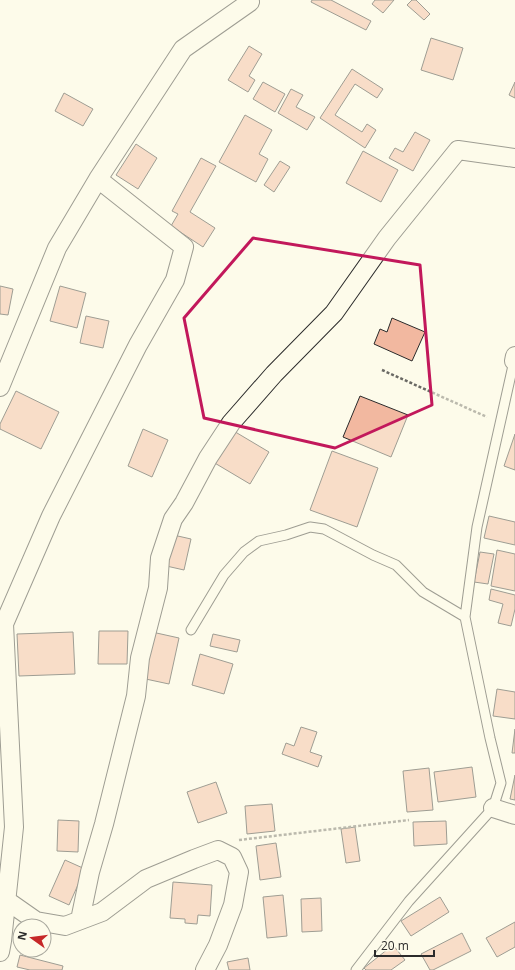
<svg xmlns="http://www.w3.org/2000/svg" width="515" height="970" font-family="'Open Sans',sans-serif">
  <rect width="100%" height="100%" fill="#fdfbea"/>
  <path fill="#f2b8a0" stroke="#2b2b2b" d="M312,0H331L371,21L366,30L311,2Z
    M375,0H394L383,13L372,4Z
    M412,0H416L430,14L424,20L407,5Z
    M431,38L463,48L453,80L421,70Z
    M249,46L262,54L249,76L255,80L248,92L228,80Z
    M352,69L383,89L377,98L355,84L335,115L362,132L367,124L376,130L365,148L320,118Z
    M263,82L285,94L275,112L253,99Z
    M515,82V98L509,95Z
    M291,89L303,95L296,107L315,117L307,130L278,113Z
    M64,93L93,109L83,126L55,111Z
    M245,115L272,130L259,154L268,159L256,182L219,162Z
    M415,132L430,140L413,171L389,158L395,148L403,152Z
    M136,144L157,158L138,189L116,175Z
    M363,151L398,170L381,202L346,183Z
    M201,158L216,166L190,212L215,228L203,247L171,226L178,214L172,211Z
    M280,161L290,167L274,192L264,185Z
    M0,286L13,289L8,315L0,314Z
    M60,286L86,293L77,328L50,321Z
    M86,316L109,321L103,348L80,343Z
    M392,318L425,332L412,361L374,344L380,329L387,332Z
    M16,391L59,412L41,449L0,429V424Z
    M360,396L408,415L391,457L343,437Z
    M143,429L168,440L152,477L128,466Z
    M232,430L269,452L250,484L213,462Z
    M515,434V470L504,466Z
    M332,451L378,468L357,527L310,510Z
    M489,516L515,522V545L484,538Z
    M169,534L191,539L184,570L162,565Z
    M497,550L515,554V591L491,586Z
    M480,552L494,554L488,584L474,582Z
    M491,589L515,595V609L511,626L498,623L503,604L489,600Z
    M99,631H128L127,664H98Z
    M73,632L75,674L19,676L17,634Z
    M152,632L179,638L169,684L141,678Z
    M213,634L240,640L237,652L210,646Z
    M200,654L233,664L224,694L192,685Z
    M497,689L515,692V719L493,716Z
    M301,727L317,732L310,752L322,756L318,767L282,754L286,743L294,746Z
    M515,729V753H512Z
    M472,767L476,797L438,802L434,772Z
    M429,768L433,810L407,812L403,771Z
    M515,775V800L510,799Z
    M216,782L227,813L198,823L187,792Z
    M272,804L275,831L247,834L245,806Z
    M58,820L79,821L78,852L57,851Z
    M446,821L447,844L414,846L413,822Z
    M355,827L360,861L346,863L341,829Z
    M276,843L281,877L260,880L256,846Z
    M65,860L85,869L69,905L49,896Z
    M173,882L212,885L210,916L198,915L197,924L185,923V919L170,918Z
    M283,895L287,936L267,938L263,897Z
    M440,897L449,912L411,936L401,921Z
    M321,898L322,931L302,932L301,899Z
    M515,922V947L497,957L486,938Z
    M462,933L471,951L433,970H430L421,954Z
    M393,945L405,960L391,970H366L364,968Z
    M20,955L63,966L62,970H30L17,967Z
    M248,958L250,970H229L227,962Z"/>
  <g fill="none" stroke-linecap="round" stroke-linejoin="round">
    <g stroke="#2b2b2b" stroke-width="11">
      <path id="lane" d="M191,630L224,575L244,552L259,541L286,535L310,527L324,529L373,555L396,565L423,592L465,617
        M356,970L409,901L493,808L501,783L490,738L465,617L477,527L514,361"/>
    </g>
    <g stroke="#2b2b2b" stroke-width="20">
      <path id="street" d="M514,361L515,356
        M0,387L57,248L98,179L183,49L250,2
        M493,808L515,815
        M6,900L36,921L65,926L102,912L146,879L194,859L218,850L232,857L239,872L233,905L218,945L205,970
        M80,920L90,872L104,824L136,696L140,658L158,588L160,558L173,519L184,503L208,458L231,423L274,374L334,313L387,238L458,150L515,158
        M0,952L2,941L14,827L4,624L51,516L138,345L175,280L184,247L98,179"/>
    </g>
    <path stroke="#6a6964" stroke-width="2.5" stroke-dasharray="3 2" stroke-linecap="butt" d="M382,370L487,417
      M239,840L409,820"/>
    <use href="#lane" stroke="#fdfbea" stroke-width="9"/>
    <use href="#street" stroke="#fdfbea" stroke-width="18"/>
  </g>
  <path d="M0 0H515V970H0ZM253,238L420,265L432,405L335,448L204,418L184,318Z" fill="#fdfbea" fill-opacity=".55" fill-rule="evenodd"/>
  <path fill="none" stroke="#c2185b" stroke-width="3" stroke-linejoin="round" d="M253,238L420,265L432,405L335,448L204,418L184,318Z"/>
  <g transform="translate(32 938) rotate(284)"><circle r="19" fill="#fdfbea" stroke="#a9a89e"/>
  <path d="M0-3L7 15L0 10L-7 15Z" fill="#c62828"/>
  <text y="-6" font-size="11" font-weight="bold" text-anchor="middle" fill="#2b2b2b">N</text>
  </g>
  <path d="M375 950v6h59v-6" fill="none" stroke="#2b2b2b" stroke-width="2"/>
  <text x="381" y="950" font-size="12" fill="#2b2b2b" stroke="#fdfbea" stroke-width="3" paint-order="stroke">20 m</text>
</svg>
